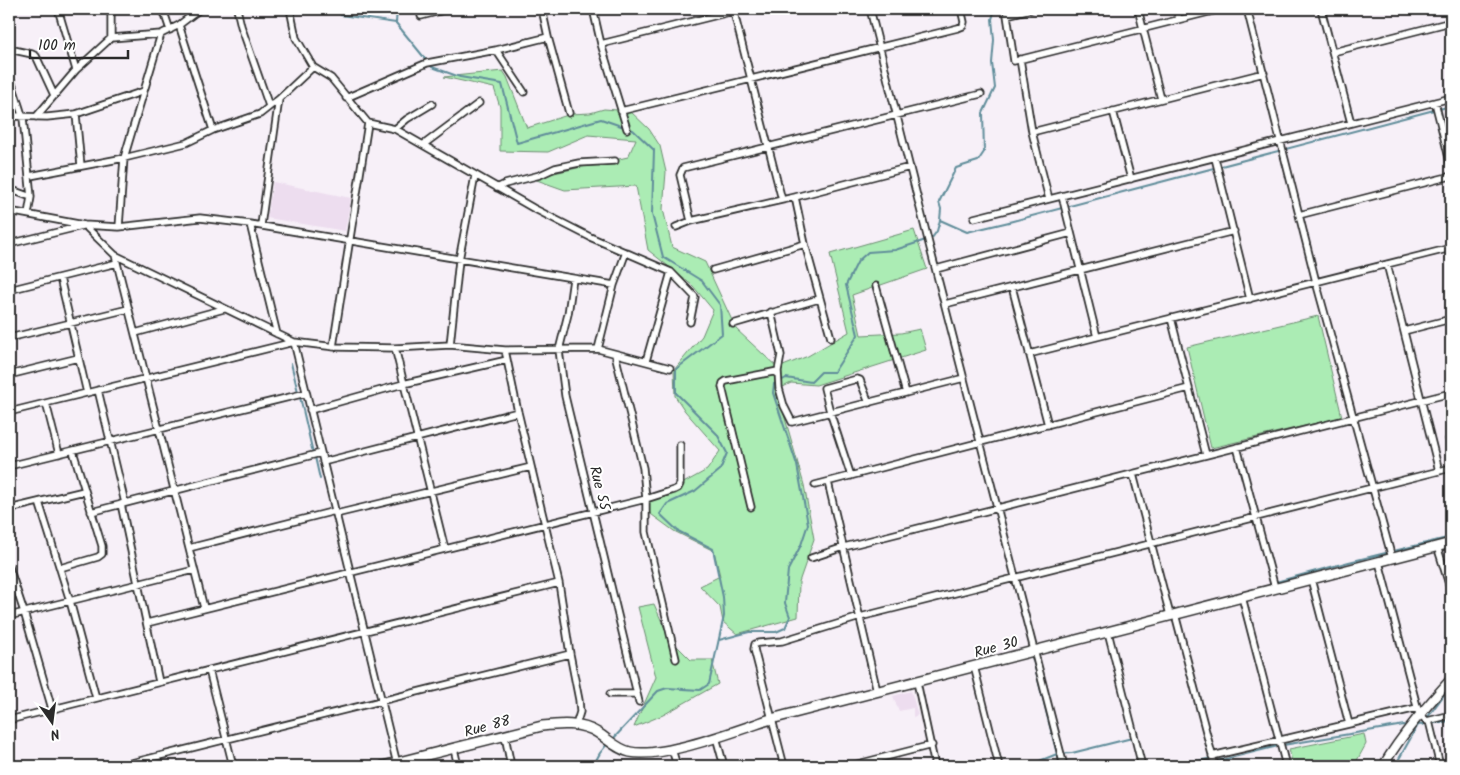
<svg xmlns="http://www.w3.org/2000/svg" width="1460" height="775" font-family="Kalam,sans-serif">
  <rect width="100%" height="100%" fill="#f7f0f8"/>
  <filter id="ink" filterUnits="userSpaceOnUse"><feTurbulence type="fractalNoise" baseFrequency=".02" numOctaves="2"/><feDisplacementMap in="SourceGraphic" scale="10" xChannelSelector="R" yChannelSelector="G"/><feConvolveMatrix kernelMatrix="1 2 1 2 8 2 1 2 1" color-interpolation-filters="sRGB"/></filter>
  <g filter="url(#ink)">
    <path fill="#edddef" d="M273,182L351,198L345,231L267,218Z
      M911,691L918,715L913,717V708L899,711L893,696Z"/>
    <path fill="#abecb4" stroke="#6b8c70" d="M503,71L507,77L527,128L571,114L590,113L604,109L630,111L649,129L660,146L666,172L663,209L672,247L705,262L736,329L778,368L808,356L849,332L830,254L914,230L927,269L852,295L861,335L901,333L920,329L926,350L816,385L791,383L777,390L804,485L814,539L799,582L798,617L737,634L723,622L720,607L700,586L720,576L714,551L674,531L648,512L651,496L678,486L707,470L720,451L685,411L675,396L674,370L702,336L713,310L693,286L648,250L636,186L565,190L531,178L628,157L636,139L588,135L548,152L500,151V107L494,88L444,77Z
      M1318,316L1342,417L1211,448L1187,347Z
      M654,604L669,638L691,660H712L718,684L663,715L634,727L656,677L638,607Z
      M1364,734L1366,744L1354,766H1293L1289,749Z"/>
    <g fill="none" stroke-linecap="round" stroke-linejoin="round">
      <path stroke="#608d9a" stroke-width="2" d="M336,9L341,15L396,23L427,61
        M396,23L397,9
        M430,65L432,67L460,77L502,84L517,143L601,119L624,127
        M1439,109L1451,106
        M940,220L967,232L1009,222L1434,110
        M291,363L298,392
        M781,381L786,378L811,382L821,372H834L858,335L846,285L858,261L868,252L895,250L932,238L937,231L940,220L941,209L939,202L956,168L978,161L984,152L983,113L995,88L992,63L994,40L992,19L995,9
        M300,397L313,453
        M315,457L320,479
        M1276,582L1349,562L1451,537
        M719,640L749,632H776L785,628L790,617L785,603L788,570L801,545L808,524L797,465L773,393L774,384L776,383
        M1032,656L1060,766
        M1422,725L1446,692L1451,687
        M612,740L658,691L667,688L700,690L709,684L724,616L723,597L713,549L678,531L660,514L667,504L695,491L720,470L727,453L717,434L676,393V369L722,334L720,305L702,281L663,257L652,214L654,150L633,130L629,129
        M1283,745L1404,725
        M593,766L600,753L608,743
        M1027,766L1057,754L1072,753L1132,738L1133,741
        M1176,766L1208,759L1218,761L1278,746
        M1395,766L1418,725L1451,721"/>
      <g stroke="#2b2b2b" stroke-width="9">
        <path id="minor" d="M58,9L76,70
          M163,9L170,30
          M237,9L241,26L269,106
          M290,9L296,38L313,67L331,78L368,123L395,129L533,208L590,237L671,272L695,297L690,322
          M542,9L548,37L569,113
          M593,9L601,44L627,129
          M733,9L782,200
          M870,9L930,248L1064,766
          M1031,9L1007,15L1014,61L1221,9
          M1138,9L1161,99
          M1176,9L1179,19
          M1247,9L1316,282L1392,558
          M1321,9L1351,123
          M421,16L448,9
          M179,25L213,130
          M111,38V9
          M601,44L742,9
          M9,49L32,54L36,56L54,95
          M496,50L524,92
          M1333,52L1451,22
          M1020,59L1032,132L1049,199
          M9,74L23,118L31,197L28,214
          M346,98L427,63L496,50L548,37
          M1435,102L1451,166
          M621,111L958,28L963,26L964,22L961,9
          M1113,111L1131,179
          M76,114L81,166
          M9,116L47,117L76,114L144,91
          M36,117L76,70L111,38L161,34L179,25L200,9
          M395,129L407,119L432,104
          M1032,132L1264,73
          M423,145L479,103
          M1215,158L1250,299
          M30,176L124,158L186,143L213,130L260,114L279,99L313,67
          M497,188L505,184L540,175L555,168L579,163L615,161
          M9,189L31,197
          M1062,196L1097,337
          M795,197L805,244L831,338
          M9,211L84,225L119,227L200,218L250,224L614,285
          M1299,215L1451,176
          M974,218L1451,98
          M691,221L795,197L910,167
          M250,224L277,334
          M84,225L115,255L294,342L335,347L395,348L450,345L505,350L598,349L670,368
          M261,225L279,99
          M119,227L124,158L161,34
          M676,227L691,221L680,175L683,168L981,94
          M9,244L82,226
          M115,255L204,608
          M1387,264L1439,471
          M936,269L1071,233
          M713,270L805,244
          M60,278L87,393
          M573,279L568,314L559,350L565,396L639,702
          M876,286L906,393
          M1012,287L1048,425
          M9,290L117,263
          M945,304L1234,231
          M771,312L781,355L778,371L779,388L784,406L792,422L964,378
          M1171,318L1206,455
          M733,324L819,299
          M1404,331L1451,319
          M135,333L224,309
          M9,338L128,309
          M294,342L397,764
          M450,345L459,260L475,176
          M333,347L368,123
          M395,348L445,549
          M598,349L614,285L626,252
          M505,350L518,412L559,583L570,654L579,700L580,712L576,725
          M615,354L643,468L646,499V532L676,659
          M1029,354L1451,248
          M646,361L671,272
          M9,375L78,358
          M98,390L125,503
          M46,403L59,454
          M310,410L403,384L507,360
          M9,412L294,342
          M1451,438L1449,439L1451,446
          M1237,447L1275,588
          M323,462L518,412
          M9,466L306,393
          M1133,474L1170,615
          M851,476L830,412L824,388L857,379L860,380L869,403
          M828,482L877,691
          M815,485L1189,388
          M39,502L70,601L96,698
          M121,504L159,682
          M751,507L722,387L723,383L726,381L778,371
          M9,509L84,491
          M91,512L321,453
          M336,514L531,467
          M1437,546L1451,591
          M189,548L335,511
          M811,558L844,547L1451,393
          M1379,562L1419,714L1427,721L1451,715
          M9,567L24,612L52,709
          M60,568L98,557L102,554V546L73,451
          M1311,579L1349,724
          M1242,597L1286,766
          M1175,614L1215,766
          M9,616L194,570
          M147,623L646,499L674,490L678,488L680,484V445
          M1108,632L1142,766
          M974,666L999,766
          M209,670L233,766
          M917,682L935,766
          M610,694H637
          M9,720L559,583
          M1429,721L1440,766
          M505,736L511,766
          M716,737L724,766
          M454,749L458,766
          M672,749L677,766
          M1212,756L1417,708
          M119,766L570,654
          M784,766L754,649L755,644L759,643L782,641L860,617L1451,468
          M850,766L932,745
          M1198,766L1214,763"/>
      </g>
      <g stroke="#2b2b2b" stroke-width="11">
        <path id="tertiary" d="M1383,766C1402,734 1426,707 1451,679"/>
      </g>
      <g stroke="#2b2b2b" stroke-width="12">
        <path id="secondary" d="M383,766L542,726C560,724 581,722 598,733C609,740 617,749 630,752C663,759 738,730 771,719L1451,543"/>
      </g>
      <use href="#minor" stroke="#fff" stroke-width="5.5"/>
      <use href="#tertiary" stroke="#fff" stroke-width="8"/>
      <use href="#secondary" stroke="#fff" stroke-width="9"/>
    </g>
  </g>
  <g text-anchor="middle" stroke-width="4" stroke-linejoin="round" paint-order="stroke">
    <g font-size="15" fill="#2b2b2b" stroke="#fff">
      <text transform="translate(600 488) rotate(76)" y="5">Rue 55</text>
      <text transform="translate(996 647) rotate(-15)" y="5">Rue 30</text>
      <text transform="translate(487 726) rotate(-15)" y="5">Rue 88</text>
    </g>
  </g>
  <rect width="1460" height="775" fill="none" stroke="#fff" stroke-width="30"/>
  <rect x="15" y="15" width="1430" height="745" fill="none" stroke="#2b2b2b" stroke-width="2" filter="url(#ink)"/>
  <g transform="translate(52 722) rotate(166)" stroke="#ffffff" stroke-width="4" paint-order="stroke">
  <path d="M0-4L9 19L0 12L-9 19Z" fill="#2b2b2b"/>
  <text y="-8" font-size="14" font-weight="bold" text-anchor="middle" fill="#2b2b2b">N</text>
  </g>
  <path d="M30 50v8h98v-8" fill="none" stroke="#2b2b2b" stroke-width="2.5"/>
  <text x="38" y="50" font-size="15" fill="#2b2b2b" stroke="#ffffff" stroke-width="4" paint-order="stroke">100 m</text>
</svg>
